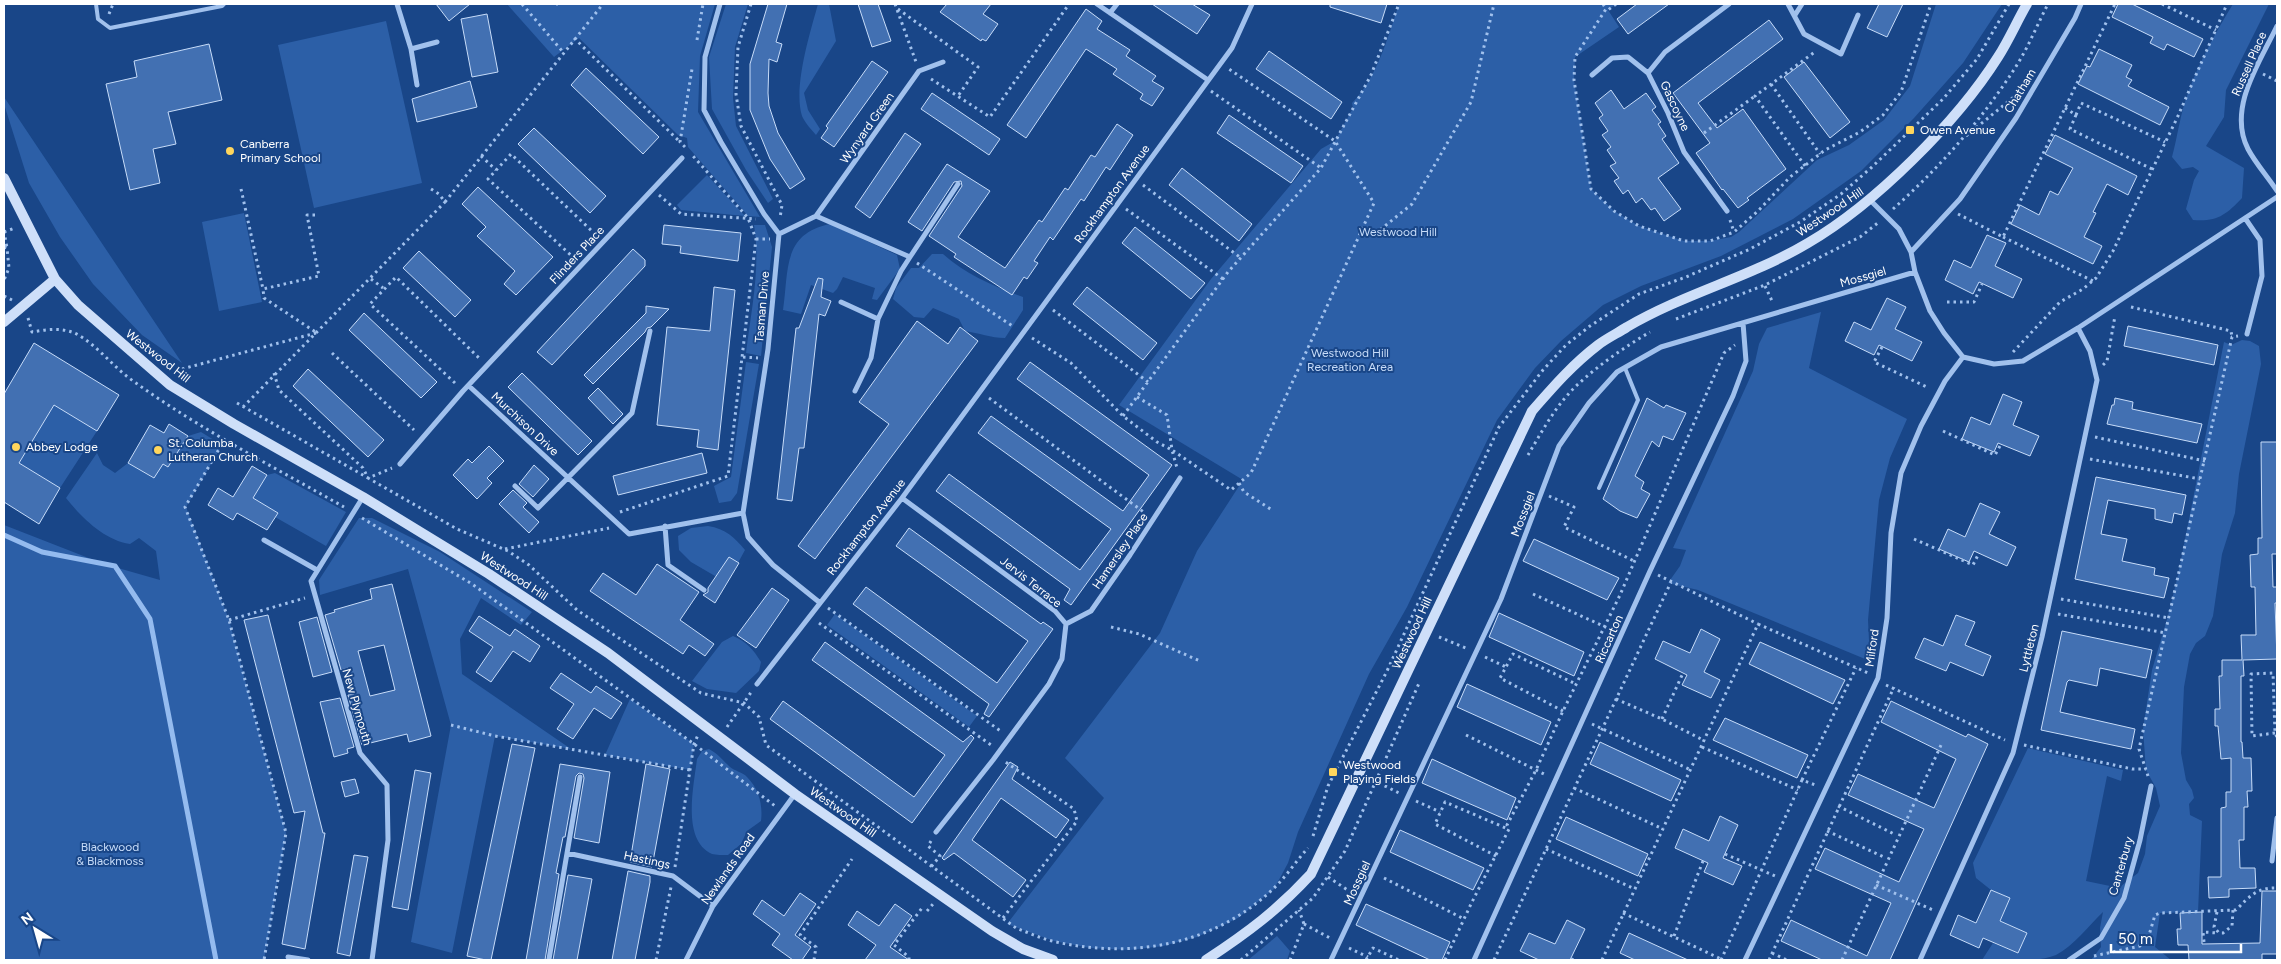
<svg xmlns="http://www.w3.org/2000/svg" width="2281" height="964" font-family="Figtree,sans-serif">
  <rect width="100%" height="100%" fill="#194688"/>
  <path fill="#2c5fa7" d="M507,4H715L700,56L698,112L760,217L748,216L688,147L687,138L678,135L579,38L554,57Z
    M726,4H748L735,47L733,98L736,126L773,199L768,203L746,170L712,109L709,57Z
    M818,4H829L836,41L804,93L808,110L820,129L816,135C811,129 805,123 802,116C793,87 810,33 818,4Z
    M1399,4H1616L1608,10L1619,27L1575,57L1574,80L1591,189L1614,211L1639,226L1684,241H1710L1731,237L1739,232L1817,160L1849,145L1884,120L1910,86L1936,4H2002L1963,63L1914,118L1861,171L1793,219L1721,256L1641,286L1603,305L1561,341L1535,368L1497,420L1407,607L1369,674L1298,832L1288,863L1274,889L1238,918L1197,937L1163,946L1130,950L1090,948L1054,941L1007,924L1104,798L1065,758L1160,633L1197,551L1243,480L1119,405L1211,279L1321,149L1335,141L1353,108L1352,103C1377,78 1388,37 1399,4Z
    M2233,4H2269L2226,90L2224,117L2206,146L2244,168L2242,198C2226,215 2217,222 2193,220L2186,209L2194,180L2199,171L2193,167L2182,169L2172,157C2178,135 2180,114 2188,93C2199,62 2216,32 2233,4Z
    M386,21L422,183L314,208L278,45Z
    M4,97L182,363L142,335L93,284L60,237L29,183L4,104Z
    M707,175L745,216L681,210L677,205Z
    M244,213L262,302L219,311L202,222Z
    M830,224L897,255L900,269L877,300L872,299L875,288L843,277L837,289L833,293L811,285L801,314L783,310C789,270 782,234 830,224Z
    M754,225H765L772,247L761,356L746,353C751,311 761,267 754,225Z
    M932,254H943C965,274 995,287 1023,297V310L1005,338C991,338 979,333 965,331L959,319L933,308L924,318L914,317L893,299L896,288L911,268H919Z
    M1821,312L1809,368L1907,419L1890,458L1879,500L1868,620L1870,661L1698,590L1668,583L1680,566L1686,550L1673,548L1753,371L1759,344L1767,328Z
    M2242,340L2250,341L2259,346L2261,364L2239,474L2235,513L2222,554L2213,616L2205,636L2196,643L2190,654L2184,687L2181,753L2186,780L2192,790L2194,798L2189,804L2190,815L2202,821L2198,912L2160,913L2155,947L2171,960H2091L2101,947L2100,928L2103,912C2089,925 2074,946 2056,955C2037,963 2004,960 1982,960L1993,943L2018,953L2027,933L2000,921L2010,898L1991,890L1976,878L1973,863L2028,748L2123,770L2121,781L2107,776L2086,881L2110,886L2112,893L2138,873L2145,854L2147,836L2160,806L2156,788L2146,770L2143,729L2152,670L2168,616L2178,575L2224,342L2231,345Z
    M746,362L759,364L737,493L731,501L719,503L714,486L731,477Z
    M54,405L97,431L60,488L19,463Z
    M201,432L222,445L186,507L229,620L286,833L264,960H4V525L104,564L160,580L156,551L139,538L130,544C104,540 82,518 66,498L97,453L103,465L115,473L128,463L153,478L163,464L168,467L188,436Z
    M275,473L346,512L326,546L275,517L278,513L253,498L267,475Z
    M359,518H372L440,552L532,612L521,625L481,598L460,639L462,674L571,749L495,736L452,953L411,942L451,725L408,569L320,595L319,580Z
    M708,526C726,529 734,537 745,550L727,583L691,562L679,550L678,536L691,528Z
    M835,614L977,716L969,727L827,625Z
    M733,636C747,642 753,649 761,662L759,671L736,693L707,689L692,681L722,642Z
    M630,699L694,744L690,770L605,755Z
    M709,749C720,755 721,759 730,767C734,771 743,772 747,777C759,789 763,805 761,821L747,831L741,844L728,855C723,855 716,855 712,854C681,840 694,785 697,759L702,751Z
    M1277,936L1290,951L1287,960H1248Z"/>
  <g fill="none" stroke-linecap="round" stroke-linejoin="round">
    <path stroke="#94bbef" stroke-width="5" d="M4,535L42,552L115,566L150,619L216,960"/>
  </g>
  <path fill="#4270b2" stroke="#c7dcf9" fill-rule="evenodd" d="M436,4H470L449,21Z
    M768,4H787L776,42L782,44L777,62L769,59L768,93L769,106L778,133L805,179L790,189L770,159L750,110V64Z
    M858,4H878L891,41L872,47Z
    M947,4H991L983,14L998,24L986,41L982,39L981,41L940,12Z
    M1152,4H1192L1210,15L1197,34Z
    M1330,4H1387L1381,23L1330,7Z
    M1637,4H1669L1628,34L1617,19Z
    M1879,4H1903L1887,37L1867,28Z
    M2118,4H2132L2203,39L2194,57L2167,44L2164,50L2150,43L2153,37L2112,17Z
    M1086,9L1102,21L1097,29L1130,50L1126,56L1156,76L1152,81L1164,88L1152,106L1140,99L1143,94L1113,74L1117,69L1086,49L1026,138L1007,125Z
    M487,14L498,72L472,77L461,19Z
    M1769,20L1783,39L1698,103L1717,128L1743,109L1786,169L1747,198L1749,200L1738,208L1723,189L1722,190L1696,153L1710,143L1673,93Z
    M209,44L222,100L168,112L176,144L153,149L160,183L130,190L106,84L137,77L134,61Z
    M2099,49L2132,65L2126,77L2132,80L2128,86L2169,107L2160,125L2078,84L2087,66L2090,67Z
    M1269,51L1342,102L1331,119L1256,69Z
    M872,61L888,72L834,147L821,138L828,128L826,126Z
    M1804,62L1850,122L1830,138L1784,77Z
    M586,68L659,137L643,154L571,85Z
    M470,81L477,107L417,122L412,99Z
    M1611,90L1624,109L1646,93L1656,107L1652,110L1661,122L1658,124L1666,136L1662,139L1679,163L1658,178L1681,209L1664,221L1655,208L1651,210L1642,198L1636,203L1628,190L1623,194L1614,181L1619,178L1610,166L1616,163L1607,150L1611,147L1602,135L1608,131L1599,118L1603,115L1595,103Z
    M932,93L1000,139L989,155L921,109Z
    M1229,115L1303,166L1291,183L1217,133Z
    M1117,124L1133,135L1110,170L1106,167L1084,201L1081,199L1053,240L1050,237L1034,261L1038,263L1027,279L1024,277L1012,295L954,257L956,254L929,236L962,186L961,181L954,182L922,231L908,222L947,164L990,191L958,237L1005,268L1039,220L1042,222L1065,188L1068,190L1091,155L1095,157Z
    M534,128L606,196L590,213L518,144Z
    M905,133L921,144L870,218L855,207Z
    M2055,135L2137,176L2128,195L2107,184L2093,212L2096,213L2084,237L2102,246L2093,264L2011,224L2020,205L2039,215L2050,191L2058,195L2073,168L2045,154Z
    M1182,168L1252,224L1239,241L1169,185Z
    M478,187L553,257L516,295L504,284L515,271L477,236L486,227L462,204Z
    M664,225L741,233L738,261L680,253L681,246L662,244Z
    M1135,227L1205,283L1191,299L1122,243Z
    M1987,235L2006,243L1995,266L2022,279L2013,298L1979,282L1973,294L1945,280L1954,260L1971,268Z
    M633,249L645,260V266L552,365L537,352Z
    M419,251L471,300L455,317L403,268Z
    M818,278L823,279L821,297L831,301L825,316L819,314L804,448H799L792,501L777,499L796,328H799Z
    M714,287L735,290L718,450L697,447L699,430L657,425L667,327L710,331Z
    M1087,287L1157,343L1143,360L1073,304Z
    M1887,298L1906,307L1895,329L1922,342L1912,361L1879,345L1874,355L1845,341L1854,322L1871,330Z
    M646,306L669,309L651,327L647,328L645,332L593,384L584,375L646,313Z
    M364,313L437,382L421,398L349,330Z
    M917,321L948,344L960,327L978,341L815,559L798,546L889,424L859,402Z
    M2128,326L2218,345L2214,365L2124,346Z
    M34,343L119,395L97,431L54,405L19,463L60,488L39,524L4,502V394Z
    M1030,362L1172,465L1071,605L1064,600L1070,589L936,491L949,474L1080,570L1111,529L978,433L991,416L1123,511L1149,475L1017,379Z
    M308,369L384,440L368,457L293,386Z
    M522,373L592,441L578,455L508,387Z
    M598,388L623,414L613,424L588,398Z
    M2003,394L2022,402L2013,425L2039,436L2030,456L1998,443L1994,452L1962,439L1971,417L1990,425Z
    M1647,398L1664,408L1666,405L1686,413L1673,440L1663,436L1659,447L1652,441L1635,476L1644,482L1641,489L1650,494L1637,518L1620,511L1603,499Z
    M2115,398L2133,402L2132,409L2202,424L2197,443L2107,424L2112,405H2114Z
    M169,424L188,436L168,467L163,464L154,478L128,463L150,425L164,433Z
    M2261,442H2277V554H2272L2273,587H2277V603H2275L2277,659L2243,660L2244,676H2241V742H2242L2243,758H2251L2252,791H2247L2248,807H2244V840H2239L2240,868H2255L2256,888L2229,889V897L2209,898L2208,877H2221V808L2226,807V792H2231V758L2221,759L2218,726H2215V709H2220L2219,676H2222V660H2242L2241,635H2256L2255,587H2251L2250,555L2258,554V538H2262Z
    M489,446L504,461L487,478L492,483L477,499L453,475L468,459L472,463Z
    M702,453L707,473L618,495L613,476Z
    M534,465L549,479L533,497L519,484Z
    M252,466L267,475L253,498L278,513L267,530L237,513L233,520L208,505L218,488L233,497Z
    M2096,477L2186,495L2182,515L2174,513L2172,523L2155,519V509L2108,500L2101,534L2127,539L2122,561L2155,568L2154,575L2169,578L2164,598L2075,579Z
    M513,490L527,503L523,507L539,522L529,533L499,504Z
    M1980,503L2000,512L1989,534L2016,547L2007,566L1974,551L1969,562L1939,549L1948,529L1965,537Z
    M909,528L1041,624L1043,622L1053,629L989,717L984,714L989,704L853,604L866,587L997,683L1028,641L896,546Z
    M1534,539L1619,578L1607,600L1523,561Z
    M729,557L739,563L715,603L703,595L708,592V588Z
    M657,564L699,592L680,620L714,644L705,656L689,645L683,654L590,591L603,573L636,595Z
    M392,584L431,736L409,742L407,734L362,745L348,695L354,694L348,668L341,670L325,615L335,612L334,610L372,599L370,589ZM384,645L395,690L370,696L358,651Z
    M772,588L789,600L756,648L737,635Z
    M1499,613L1584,652L1574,676L1489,637Z
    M268,615L323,833H325L305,949L282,944L305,811L294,813L244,620Z
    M1956,615L1975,622L1965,645L1991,656L1983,676L1950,662L1946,671L1915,658L1924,638L1943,646Z
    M479,616L510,636L515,629L540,646L530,662L513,651L491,682L476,672L493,647L469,631Z
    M317,617L332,672L313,677L299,622Z
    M1701,629L1720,639L1704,672L1720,680L1711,698L1682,685L1687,675L1655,659L1663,641L1690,653Z
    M2062,631L2152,650L2146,678L2100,668L2097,686L2069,680L2067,682L2060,712L2135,729L2131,749L2041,730Z
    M825,642L963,742L971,735L974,738L912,823L770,719L783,701L914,797L923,785L945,755L812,660Z
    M1760,642L1845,680L1833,704L1749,664Z
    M561,673L591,693L596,686L622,703L611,719L594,708L573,739L557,729L574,704L550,688Z
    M1467,684L1551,722L1541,745L1457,707Z
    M340,698L354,747L347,749L348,753L334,757L320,702Z
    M1891,701L1966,737L1968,734L1988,744L1890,960H1822L1781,941L1791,920L1867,956L1891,903L1815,869L1825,848L1899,882L1924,829L1848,795L1858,774L1934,808L1956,759L1881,722Z
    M1725,718L1808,755L1797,778L1713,740Z
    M1600,742L1681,780L1671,801L1590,764Z
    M512,744L535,748L491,960H486L467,956Z
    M1432,759L1516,798L1507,820L1422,783Z
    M1010,762L1018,767L1012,779L1069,820L1056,838L1001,798L972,840L1026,880L1013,897L954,853L944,860L942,858Z
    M560,764L610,772L599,843L574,838L584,778L583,774L579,773L576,776L565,837H563L556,873L559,874L545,960H526Z
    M646,764L670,769L652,867L630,862Z
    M415,770L431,773L408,910L392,907Z
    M355,779L359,793L345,797L341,782Z
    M1720,816L1738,825L1723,858L1742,866L1733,885L1704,872L1708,863L1675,848L1683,829L1709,841Z
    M1566,817L1648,854L1638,876L1556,839Z
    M1400,830L1484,868L1473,890L1390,852Z
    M354,855L368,857L350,956L337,953Z
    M628,871L650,876V882L635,960H612Z
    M568,875L592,879L577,960H553Z
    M1991,890L2010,898L2000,921L2027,933L2018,953L1983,938L1979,948L1950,935L1958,915L1976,923Z
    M2262,891H2277V954H2262V960H2189L2188,945H2178L2177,929H2181L2180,913L2202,912V944L2260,943Z
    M800,893L816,904L795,935L811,947L802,960H793L772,945L780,934L753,914L762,900L784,916Z
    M895,904L912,916L890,947L909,960H865L876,945L848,925L857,911L879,926Z
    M1366,904L1450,942L1442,960H1430L1356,925Z
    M1567,920L1585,929L1570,960H1539L1520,951L1529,933L1555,944Z
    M1629,933L1688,960H1635L1620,953Z"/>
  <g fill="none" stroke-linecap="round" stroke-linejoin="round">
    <path stroke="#a1c1ed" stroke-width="3" stroke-dasharray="2.5 4" stroke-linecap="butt" d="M522,4L563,52
      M556,4H558
      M751,4L738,47L736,94L741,126L782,205L780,218
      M895,4L916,62
      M1603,4L1606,9
      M1616,4L1608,10L1606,9L1575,57L1574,80L1591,189L1614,211L1639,226L1684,241H1710L1734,232L1758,211L1790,177L1825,150L1860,132L1883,115L1901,92L1931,4
      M2162,4L2216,30
      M898,9L978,67L958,96
      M109,14L113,4
      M574,38L680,142
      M697,40L703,4
      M2263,74L2277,81
      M931,79L990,117L1069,4
      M1771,84L1820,154
      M1211,91L1321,168
      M2065,108L2076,115L2070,129L2152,169
      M2076,115L2081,103L2165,142
      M1704,133L1755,96
      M1966,136L2015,96
      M685,147L680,142L692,69
      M481,156L496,170
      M1805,166L1755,96L1816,51
      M1143,185L1241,258
      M241,189L263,289
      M431,189L439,194L445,202L603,4
      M659,195L681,214L756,219
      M1126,209L1223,279
      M1893,209C1939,168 1981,121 2015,68C2028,48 2037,25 2048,4
      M1958,214L2003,237L2115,4
      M315,215H307L319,276L263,289L264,298L317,333
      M1730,220L1734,232
      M4,231L7,248
      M4,232L15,228
      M1361,233L1380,230L1412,204L1471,102L1494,4
      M2003,237L2093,281
      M756,239H770
      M4,247L7,248L9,268L4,280
      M575,259L488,179L511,154L595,234
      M917,263L1014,327
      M371,279L383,288
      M1765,286L1773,303
      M4,296L12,300
      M1947,302H1974L1982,284
      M2131,307L2231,331L2232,337
      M1053,310L1148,382
      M28,318L32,332C48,329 66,327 80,336C98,347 112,365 129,378C196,427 272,466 344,507
      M1676,319L1765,285L1860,237L1879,222
      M1032,338L1071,363L1123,416L1157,442L1172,450L1177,468
      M1882,347L1874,362L1929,388
      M2013,352L2060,302L2083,289L2096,278L2113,251L2178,116L2227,4
      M332,353L414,430
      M743,357L758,358
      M2103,365L2107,361L2115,316
      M182,369L316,333
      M274,373L279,390L363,468L368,478L457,529L508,551L529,565L577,610L701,693L744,703L759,717L766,745L1016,928C1029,933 1042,939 1056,942C1134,959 1214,945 1273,889C1286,877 1296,861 1308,848
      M455,383L370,304L396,277L480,359
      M1137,397L1167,415L1172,450L1231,490L1251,473L1374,203L1335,141L1229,69
      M989,398L1145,513
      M237,403L368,478L392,468
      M243,407L445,202
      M1123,416L1228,272L1321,168L1371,75L1399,4
      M1943,431L1995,455L2001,444
      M2095,437L2205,461
      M225,439L185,507L229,620L286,833L264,960
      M1528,455C1541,433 1555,407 1574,388C1597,366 1623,348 1650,332
      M2090,459L2200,479
      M1239,483L1244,492L1272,510
      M1549,496L1574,507L1564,527L1634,561
      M620,512L728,476L756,239L748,218L693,156
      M362,518L472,584L694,744L775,806
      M1914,539L1973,565L1979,553
      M505,549L609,528
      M1658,575L1758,624
      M1533,594L1612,630
      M2061,599L2169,618
      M828,608L1002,732
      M2058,614L2166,633
      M229,620L305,598
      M819,623L991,745
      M1111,627L1139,634L1200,661
      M1439,637L1468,649
      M1485,657L1506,667
      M1886,685L2005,740
      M1616,699L1662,719L1705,741
      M1563,711L1500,678L1513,654L1576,684
      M1662,719L1683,673
      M1592,724L1691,770
      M451,725L495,736L690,770
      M727,727L752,691
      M2275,733L2252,736L2251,674L2273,673L2275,733L2277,737
      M1466,735L1546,775
      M2024,745L2132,769H2146
      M1702,747L1798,790
      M2148,776L2139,749L2232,337L2238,336
      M1373,780L1399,793
      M1802,780L1856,668
      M1574,788L1663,829
      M1416,801L1440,812
      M1838,806L1894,834
      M1827,831L1884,857
      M1313,836L1328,786L1387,671L1499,427L1543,370L1566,345L1590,326L1639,294L1686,277L1750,249L1800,222L1841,194L1872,167L1943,99L1977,59L2009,4
      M931,841L928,846L940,856L931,867
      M1546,849L1635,889
      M1725,854L1775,876
      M1496,856L1435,824L1445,802L1508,829
      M675,867L694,744L698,735
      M1328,877L1352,893
      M1384,878L1464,919
      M1876,885L1933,910
      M927,911L933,904
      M2217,912L2214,927L2219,933H2223L2232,926L2233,910
      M1623,913L1721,959
      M1003,918L1077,821L1074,809L1004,761
      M1304,924L1330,938
      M1674,936L1703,861
      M2204,942L2203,932L2218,933
      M1349,948L1368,957
      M1772,953L1787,960
      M2094,956L2140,946L2147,942L2155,915L2160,913L2236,910C2249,897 2257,887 2277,888
      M1571,959L1574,960
      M656,960L671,887
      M814,960L816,947L800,935L852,859
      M909,960V957L894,945L922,908
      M1241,960L1313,898L1345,851L1420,681
      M1290,960L1304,924L1299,910
      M1366,960L1373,948L1399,960
      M1445,960L1471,904L1509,829L1507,825L1536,770L1563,711L1620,595L1724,353L1735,345
      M1494,960L1671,582
      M1602,960L1758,624L1868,673
      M1721,960L1802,780L1818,786
      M1769,960L1894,687
      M1842,960L1942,743"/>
    <path stroke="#a1c1ed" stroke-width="4" d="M96,4L98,19L110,28L222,6L224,4
      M1599,488L1638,400L1625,368"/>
    <path stroke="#a1c1ed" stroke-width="5" d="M397,4L411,49L417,85
      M720,4L705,57L704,110L721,142L764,214L779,234L768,349L743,513L748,537L773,565L819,602
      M1097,4L1208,80
      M1788,4L1804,34L1841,54L1858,15
      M1110,13L1117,4
      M1795,15L1802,4
      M2277,26C2260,62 2227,108 2248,149C2256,164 2268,177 2277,191
      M411,49L437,42
      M1592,75L1612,58L1628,57L1648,73
      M1870,200L1899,229L1911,252L1915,272L1930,311L1944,333L1963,357L1994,364L2023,361L2078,328L2277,197
      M1727,211L1684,152L1668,113L1648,73L1665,52L1729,4
      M816,216L919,71L943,62
      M2245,218L2260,240L2262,276L2247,334
      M779,234L816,216L910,257L901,271L878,319L871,358L855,391
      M1911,252L1960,199L2016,118L2075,18L2081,4
      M910,257L958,184
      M841,302L878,319
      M469,386L629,534L743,513
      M400,464L463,391L682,158
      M515,486L538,508L632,413L650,331
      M363,497L311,581L360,753L387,785L388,840L372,960
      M902,498L1055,611L1066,624L1062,659L1049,684L993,760L936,832
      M665,526L668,565L704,590
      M264,540L317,570
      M1066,624L1091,611L1130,555L1180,478
      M757,684L902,498L1232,48L1252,4
      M567,853L673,876L713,906
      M2272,861L2277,818
      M288,957L308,960
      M549,959L580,777
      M686,960L713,906L795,794
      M1331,960L1501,599L1559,446L1589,403L1617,372L1661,347L1915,272
      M1474,960L1650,571L1733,396L1746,361L1743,323
      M1745,960L1878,678L1887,618L1891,533L1901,473L1921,426L1945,381L1963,357
      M1920,960L2013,753L2042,637L2097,380L2090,351L2078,328
      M2069,960L2101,938L2124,898L2140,840L2151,786"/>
    <path stroke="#cedff9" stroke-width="10" d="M4,178L55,279L78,305L170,385L234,424L363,497L489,574L608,653L795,794L992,931L1023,949L1053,960
      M4,322L55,279
      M1206,960C1247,933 1278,910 1311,874L1532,411C1553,387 1573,364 1598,345C1607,338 1618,333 1627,327C1685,293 1751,277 1808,243C1875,204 1957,122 1998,57C2009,40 2017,21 2027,4"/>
  </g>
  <g fill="#ffd65d" stroke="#194688" stroke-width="2">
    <rect x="1905" y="125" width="10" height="10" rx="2.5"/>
    <circle cx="230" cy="151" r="5"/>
    <circle cx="16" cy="447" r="5"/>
    <circle cx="158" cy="450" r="5"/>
    <rect x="1328" y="767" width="10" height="10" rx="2.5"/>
  </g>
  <g text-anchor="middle" stroke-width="4" stroke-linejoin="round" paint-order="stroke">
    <g font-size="12" fill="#fff" stroke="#194688">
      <text transform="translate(2249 64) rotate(-66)" y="4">Russell Place</text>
      <text transform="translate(2020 91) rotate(-59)" y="4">Chatham</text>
      <text transform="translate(1675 106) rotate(65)" y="4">Gascoyne</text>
      <text transform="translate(867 128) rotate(-55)" y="4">Wynyard Green</text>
      <text transform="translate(1112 194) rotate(-54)" y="4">Rockhampton Avenue</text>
      <text transform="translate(1830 212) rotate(-34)" y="4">Westwood Hill</text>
      <text transform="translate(577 255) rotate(-47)" y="4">Flinders Place</text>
      <text transform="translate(1863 277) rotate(-16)" y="4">Mossgiel</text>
      <text transform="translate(762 307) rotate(-85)" y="4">Tasman Drive</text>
      <text transform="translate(158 356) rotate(38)" y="4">Westwood Hill</text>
      <text transform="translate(525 424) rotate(43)" y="4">Murchison Drive</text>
      <text transform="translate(1523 514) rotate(-69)" y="4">Mossgiel</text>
      <text transform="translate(866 527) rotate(-52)" y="4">Rockhampton Avenue</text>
      <text transform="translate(1120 551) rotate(-56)" y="4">Hamersley Place</text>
      <text transform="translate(514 576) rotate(33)" y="4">Westwood Hill</text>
      <text transform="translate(1031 582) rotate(38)" y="4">Jervis Terrace</text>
      <text transform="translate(1412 633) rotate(-65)" y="4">Westwood Hill</text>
      <text transform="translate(1609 639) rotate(-66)" y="4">Riccarton</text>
      <text transform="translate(1872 648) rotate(-82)" y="4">Milford</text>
      <text transform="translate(2029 648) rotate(-76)" y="4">Lyttleton</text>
      <text transform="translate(357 707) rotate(74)" y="4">New Plymouth</text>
      <text transform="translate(843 812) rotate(35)" y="4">Westwood Hill</text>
      <text transform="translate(647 860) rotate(12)" y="4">Hastings</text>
      <text transform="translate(2121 866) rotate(-74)" y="4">Canterbury</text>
      <text transform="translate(728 869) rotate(-55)" y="4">Newlands Road</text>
      <text transform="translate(1357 883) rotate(-65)" y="4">Mossgiel</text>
    </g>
    <g font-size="12" fill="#fff" stroke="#194688" text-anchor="start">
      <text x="1920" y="134">Owen Avenue</text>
      <text x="240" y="148">Canberra<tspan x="240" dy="14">Primary School</tspan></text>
      <text x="168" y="447">St. Columba<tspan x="168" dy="14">Lutheran Church</tspan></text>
      <text x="26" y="451">Abbey Lodge</text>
      <text x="1343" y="769">Westwood<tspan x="1343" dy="14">Playing Fields</tspan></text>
    </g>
    <g font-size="12" fill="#c7dcf9" stroke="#194688">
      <text x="1398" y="236">Westwood Hill</text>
      <text x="1350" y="357">Westwood Hill<tspan x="1350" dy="14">Recreation Area</tspan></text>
      <text x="110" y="851">Blackwood<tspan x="110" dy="14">&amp; Blackmoss</tspan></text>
    </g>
  </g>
  <rect width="2281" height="964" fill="none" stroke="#ffffff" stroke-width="10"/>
  <g transform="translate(35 929) rotate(323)" stroke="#194688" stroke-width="4" paint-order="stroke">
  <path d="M0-4L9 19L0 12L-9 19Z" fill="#ffffff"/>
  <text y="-8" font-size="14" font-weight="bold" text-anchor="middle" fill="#ffffff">N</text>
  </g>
  <path d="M2111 944v8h130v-8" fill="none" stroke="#ffffff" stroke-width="2.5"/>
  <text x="2118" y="944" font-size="15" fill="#ffffff" stroke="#194688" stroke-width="4" paint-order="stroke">50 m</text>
</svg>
